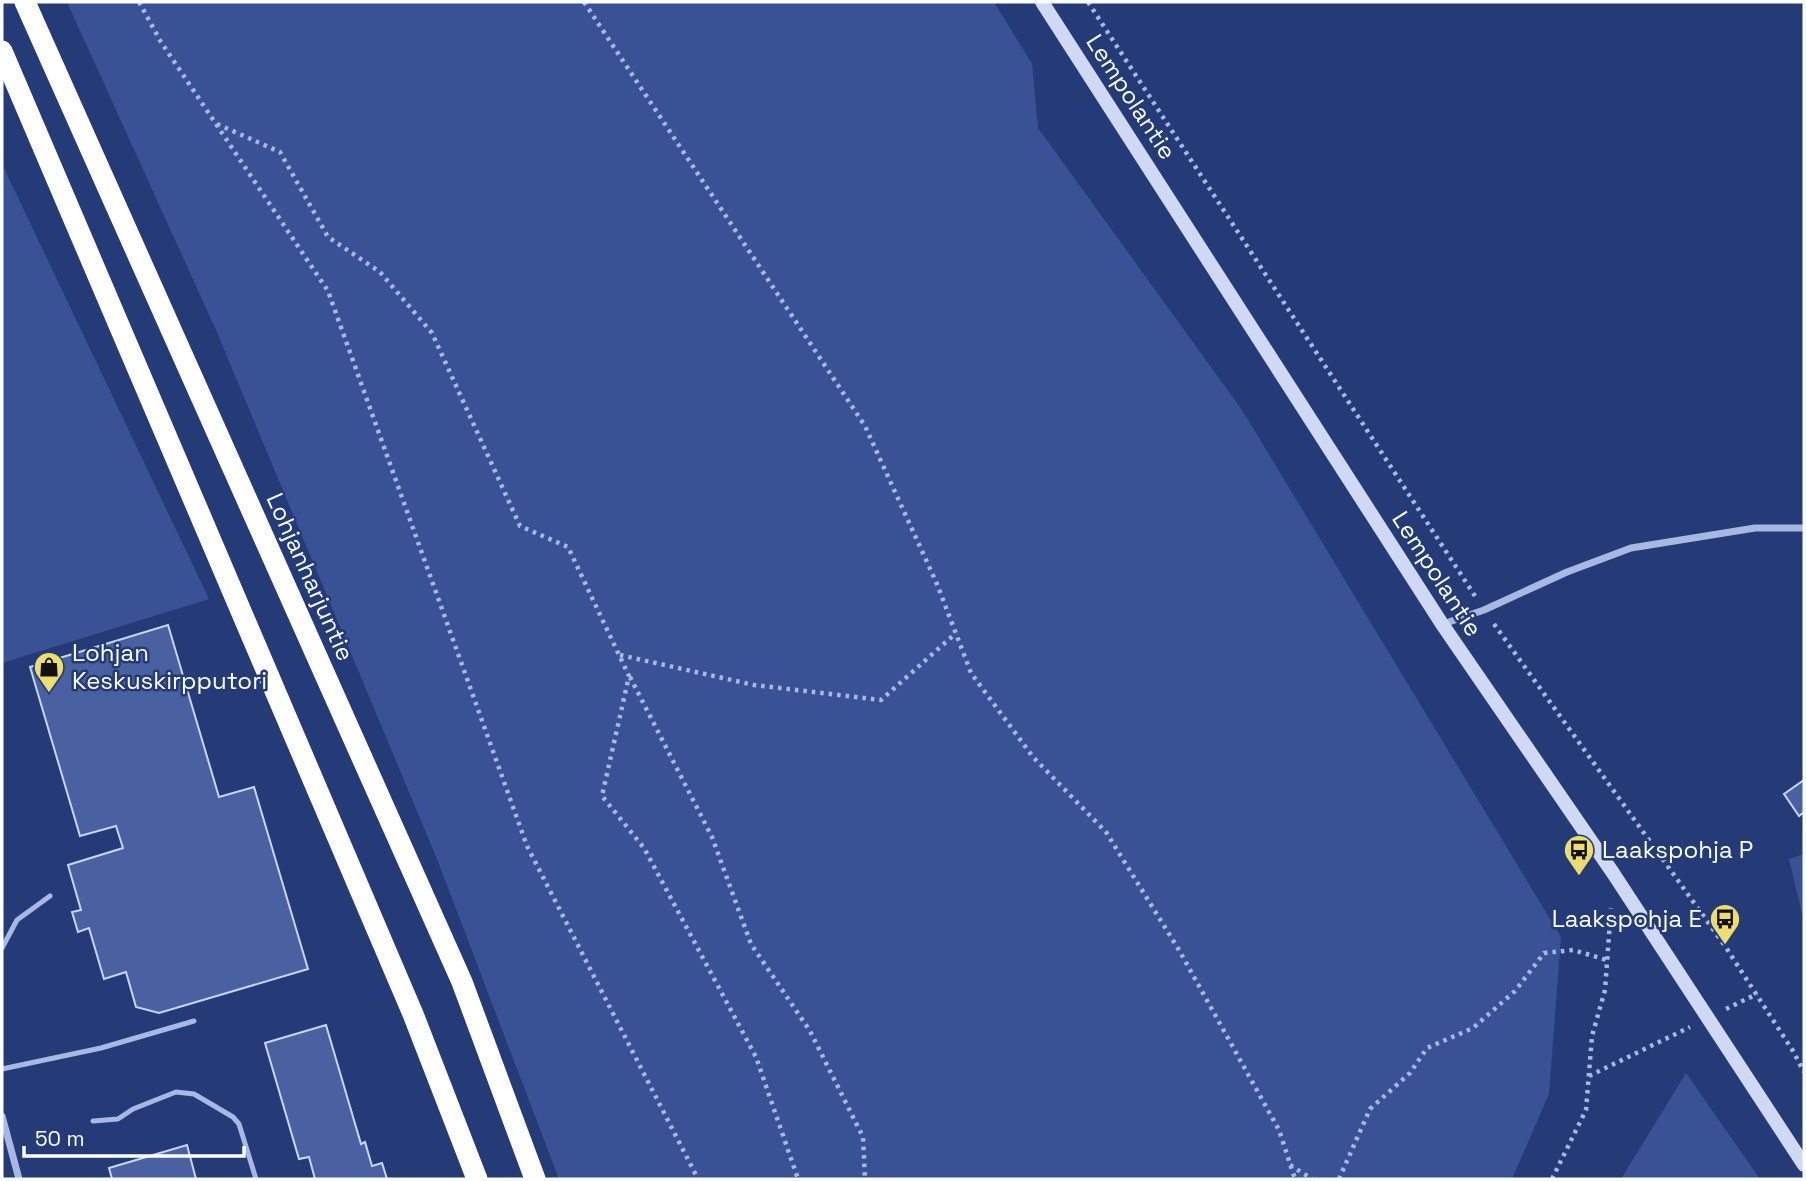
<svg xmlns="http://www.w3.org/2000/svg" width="1806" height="1181" font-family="'Space Grotesk',sans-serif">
  <rect width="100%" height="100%" fill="#253b78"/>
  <path fill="#395296" d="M67,2H994L1032,64L1038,128L1242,410L1561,937L1549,1094L1512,1179H559L437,859L216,330Z
    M2,164L209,599L2,663Z
    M1804,854V922L1789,859Z
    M1686,1073L1760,1179H1621Z"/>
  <path fill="#4961a0" stroke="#cad5f3" stroke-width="2" d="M168,625L219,797L254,787L308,969L159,1013L136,1007L126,972L104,979L89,928L78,932L72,912L81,910L68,865L123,848L116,826L80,836L30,667Z
    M1804,780V812L1799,816L1784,794Z
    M326,1025L361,1144L365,1142L372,1166L382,1163L387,1179H315L309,1157L299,1159L265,1043Z
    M187,1145L196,1179H112L109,1168Z"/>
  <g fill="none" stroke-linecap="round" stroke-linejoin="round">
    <path stroke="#a7b8e3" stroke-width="4.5" stroke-dasharray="3.5 5" stroke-linecap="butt" d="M139,2L161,42L328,291L527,846L698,1179
      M584,2L865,426L937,584L971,673L1033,757L1106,832L1179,950L1279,1130L1295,1179
      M1088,2L1475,596
      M217,124L280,152L328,237L380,272L432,333L520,526L568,547L629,676L602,796L644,848L756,1057L798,1179
      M1494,624L1725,946L1793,1051L1804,1072
      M620,655L754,685L881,700L956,633
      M630,677L712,837L751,944L810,1031L863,1137L865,1179
      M1726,1009L1757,994
      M1589,1076L1690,1027
      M1290,1165L1312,1179
      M1339,1179L1370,1109L1410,1073L1427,1048L1473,1028L1515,991L1544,953L1573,950L1607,960
      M1552,1179L1586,1110L1592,1036L1605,990L1611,908"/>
    <path stroke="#a7b8e3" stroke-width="5" d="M2,948L17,920L50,896
      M2,1069L101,1048L194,1021
      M93,1121L118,1119L133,1109L176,1092L194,1094L233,1117L239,1124L256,1179"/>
    <path stroke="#a7b8e3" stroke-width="7" d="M1443,624L1484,610L1567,572L1631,548L1755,528H1804
      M2,1116L19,1179"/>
    <path stroke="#d0d9f4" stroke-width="14" d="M1042,2L1442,624L1613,873L1804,1165"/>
    <path stroke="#fff" stroke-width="21" d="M25,2L462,982L535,1179
      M2,51L413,1014L477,1179"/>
  </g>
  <defs>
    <g id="shop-pin" transform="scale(1.575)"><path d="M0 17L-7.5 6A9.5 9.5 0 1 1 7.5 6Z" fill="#edde6c" stroke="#253b78"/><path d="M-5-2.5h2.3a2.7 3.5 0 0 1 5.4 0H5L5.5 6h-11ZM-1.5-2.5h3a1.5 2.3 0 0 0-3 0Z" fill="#111"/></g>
    <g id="bus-pin" transform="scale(1.575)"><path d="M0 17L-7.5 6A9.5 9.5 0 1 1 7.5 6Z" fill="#edde6c" stroke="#253b78"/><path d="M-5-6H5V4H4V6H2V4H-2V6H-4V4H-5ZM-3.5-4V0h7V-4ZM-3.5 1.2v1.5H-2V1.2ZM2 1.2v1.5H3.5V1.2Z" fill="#111"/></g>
  </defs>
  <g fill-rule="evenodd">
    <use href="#shop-pin" x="49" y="667"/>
    <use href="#bus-pin" x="1579" y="850"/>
    <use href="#bus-pin" x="1725" y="919"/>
  </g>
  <g text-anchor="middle" stroke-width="5" stroke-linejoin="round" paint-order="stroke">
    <g font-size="24" fill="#fff" stroke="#253b78">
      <text transform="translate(1131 97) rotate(57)" y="8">Lempolantie</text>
      <text transform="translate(1437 574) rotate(57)" y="8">Lempolantie</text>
      <text transform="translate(310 577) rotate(66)" y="8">Lohjanharjuntie</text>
    </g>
    <g font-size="24" fill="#fff" stroke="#253b78" text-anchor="start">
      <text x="72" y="661">Lohjan<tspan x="72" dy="28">Keskuskirpputori</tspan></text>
      <text x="1602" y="858">Laakspohja P</text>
      <text x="1702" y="927" text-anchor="end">Laakspohja E</text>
    </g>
  </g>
  <rect width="1806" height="1181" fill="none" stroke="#ffffff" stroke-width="7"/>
  <path d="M24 1146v10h220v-10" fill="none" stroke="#ffffff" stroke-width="3.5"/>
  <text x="35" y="1146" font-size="21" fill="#ffffff" stroke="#253b78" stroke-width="5" paint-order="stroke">50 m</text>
</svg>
